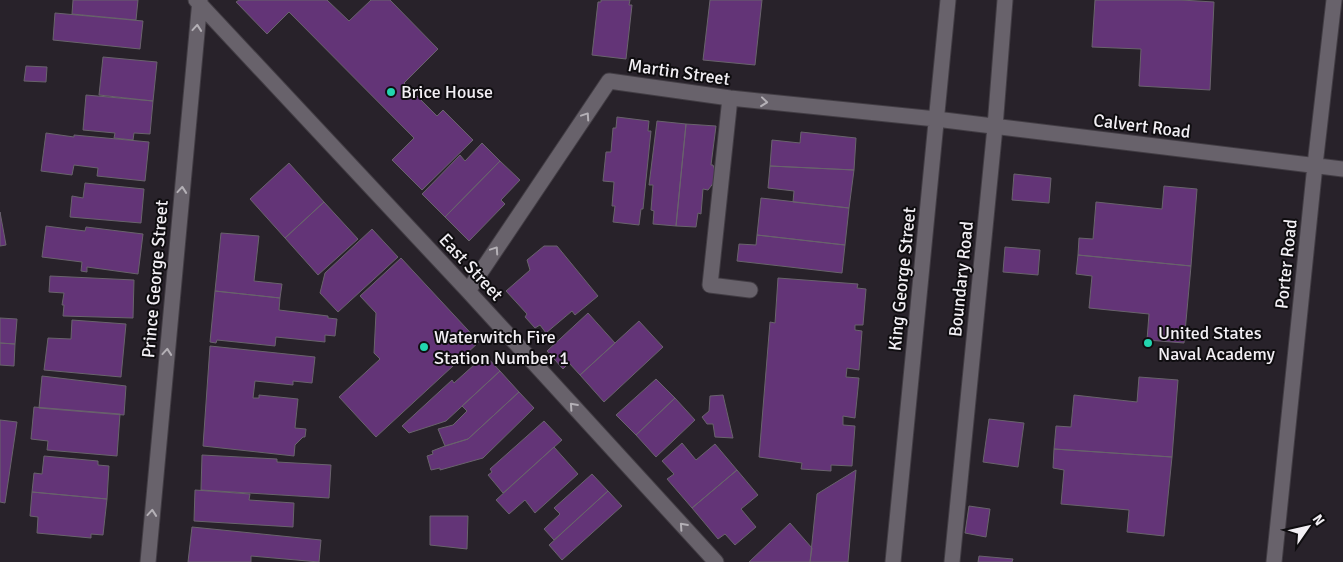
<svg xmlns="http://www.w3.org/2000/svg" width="1343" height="562" font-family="Signika,sans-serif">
  <rect width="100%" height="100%" fill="#28222a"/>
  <path fill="#633477" stroke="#69636c" d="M73,0H138L136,20L72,14Z
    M239,0H327L349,21L371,0H390L438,49L404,83L437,116L443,110L473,140L422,190L392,160L414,138L289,12L267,34L236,2Z
    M601,0H630L629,5H632L626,59L592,55L598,2H601Z
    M710,0H762L755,65L703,60Z
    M1095,0H1181L1214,2L1210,90L1139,86L1141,49L1092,47Z
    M55,13L143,21L140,49L53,40Z
    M103,57L157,62L153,101L99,95Z
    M26,66L47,67L46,82L24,81Z
    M86,95L153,101L150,134L134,133L133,140L114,138L115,133L83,130Z
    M617,117L649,121L648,131H651L643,209H641L639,225L613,222L615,206H612L614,182L603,181L606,152H611L613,128H616Z
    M657,121L686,124L676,226L653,224L654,211L651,210L653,185H649Z
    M686,124L716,126L711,165H713L716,173L715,181L708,190L703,189L701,214L698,213L696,227L676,226Z
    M801,132L856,138L854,170L770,166L772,140L800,143Z
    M46,133L74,137V135L149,142L145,181L97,176L98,168L74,165L72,175L41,171Z
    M482,143L500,161L445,217L422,194L460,155L465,161Z
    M500,161L520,180L501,200L505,204L469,241L445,217Z
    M289,163L324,202L285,238L250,199Z
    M770,166L854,170L849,208L793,202L794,191L768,188Z
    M1014,174L1051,178L1049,203L1012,200Z
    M85,183L144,189L141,223L70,217L72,196L83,198Z
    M1164,186L1197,189L1191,266L1078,255L1079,238L1093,239L1096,202L1162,209Z
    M761,198L849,208L845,245L757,235Z
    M324,202L358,239L318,275L285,238Z
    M0,212L6,245L0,246Z
    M46,226L85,231L86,227L143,234L138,274L87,267V272L81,271L82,262L42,257Z
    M372,229L398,257L338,312L320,293L325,273Z
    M221,233L259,236L254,281L282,284L280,298L215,291Z
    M757,235L845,245L842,273L737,261L739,244L756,245Z
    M544,246H557L598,296L575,315L572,311L546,333L540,325L535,328L525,317L527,314L506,291L530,270L527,260Z
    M1005,247L1040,250L1038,275L1003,272Z
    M1078,255L1191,266L1184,343L1147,340L1149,314L1089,308L1092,276L1076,274Z
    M401,258L479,342L376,437L339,397L380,359L374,353L376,313L360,296Z
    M50,276L134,280L133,318L63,316L64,305H62L64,293L49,292Z
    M778,278L858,284L857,288L866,289L863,325H855V330L862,331L859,370L847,368L846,377L859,378L855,418L843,416V425L855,426L852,466L831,465V471L801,469L802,463L759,457L770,322L775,323Z
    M215,291L280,298L279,310L328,316V318L337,319L335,336L325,335V342L276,337L275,346L217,340L216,343L210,342Z
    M588,313L615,343L580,375L569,363L563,369L547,351Z
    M0,318L17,319L15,344L0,343Z
    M72,320L126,324L121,377L44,370L48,338L71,339Z
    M639,321L663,347L604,402L580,375Z
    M0,343L15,344L14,366L0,365Z
    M210,346L315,357L312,383L293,381V385L255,381L253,398H259V395L298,399L295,428L306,429L305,437H303L295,445L294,456L203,446Z
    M485,355L500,371L446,421L409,433L402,426L452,380L454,383Z
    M500,371L519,392L468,439L445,446L438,429L453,425L467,411L462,406Z
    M42,376L126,386L124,415L39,408Z
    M1139,377L1178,380L1172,457L1054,449L1056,426L1071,427L1074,395L1137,402Z
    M656,379L675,398L636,435L616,415Z
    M519,392L534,408L483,458L440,470V468L431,470L427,456L433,454L432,451L445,446L468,439Z
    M723,395L733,438L715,437L713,424H707L702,417L709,411L710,396Z
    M675,398L695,420L656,457L636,435Z
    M34,407L120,414L117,456L47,450L48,441L31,439Z
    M989,419L1024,423L1018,467L983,462Z
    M0,420L17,422L5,503L0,502Z
    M544,421L562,440L503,493L488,475L492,472L490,469Z
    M682,443L696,460L715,444L737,470L692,508L667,479L674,474L662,461Z
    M554,447L578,474L535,513L525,500L509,514L496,500Z
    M1054,449L1172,457L1164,536L1127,532L1129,510L1061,504L1064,470L1053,468Z
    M202,455L277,459V462L331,465L329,498L201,490Z
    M44,456L98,461V465L109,466L107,499L32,492L34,473L42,474Z
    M737,470L758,495L741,509L756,527L735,545L725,534L718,539L692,508Z
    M856,470L848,562H810L817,494Z
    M592,474L608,491L554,540L544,529L560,514L554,508Z
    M195,490L250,494L249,500L294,503L293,527L194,521Z
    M608,491L622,506L562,560L549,545Z
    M32,492L107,499L103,535L91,534V538L37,533L38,517L30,516Z
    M969,506L990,509L986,537L965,533Z
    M430,516H468L467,549L430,545Z
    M790,523L812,548L810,562H749Z
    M192,527L321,540L319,562L251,556V562H188Z
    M979,556L1013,559L1012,562H978Z"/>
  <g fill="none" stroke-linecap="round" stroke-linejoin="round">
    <g stroke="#423d44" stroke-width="17">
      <path id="minor" d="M196,0L468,291L716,562
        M730,98L710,285L750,290
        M468,291L609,81L730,98L936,119L1343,169
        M148,562L200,0
        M893,562L948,0
        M952,562L995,127L1005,0
        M1274,562L1315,165L1334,0"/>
    </g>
    <use href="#minor" stroke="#68626b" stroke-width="15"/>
  </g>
  <defs><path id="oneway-chevron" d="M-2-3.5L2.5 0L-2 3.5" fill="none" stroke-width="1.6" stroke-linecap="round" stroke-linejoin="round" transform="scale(1.25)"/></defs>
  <g stroke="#b4b0b6">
    <use href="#oneway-chevron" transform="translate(197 28) rotate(-85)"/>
    <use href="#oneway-chevron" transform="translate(764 102) rotate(6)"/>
    <use href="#oneway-chevron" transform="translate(586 116) rotate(-56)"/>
    <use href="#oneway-chevron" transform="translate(182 190) rotate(-85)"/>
    <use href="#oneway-chevron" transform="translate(495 250) rotate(-56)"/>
    <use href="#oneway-chevron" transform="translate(167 352) rotate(-85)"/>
    <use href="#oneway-chevron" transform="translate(573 406) rotate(-132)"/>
    <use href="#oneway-chevron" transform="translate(152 513) rotate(-85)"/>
    <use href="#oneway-chevron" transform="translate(683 526) rotate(-132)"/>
  </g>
  <g fill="#22d5af" stroke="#0f0d10" stroke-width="2">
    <circle cx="391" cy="92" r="5"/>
    <circle cx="1148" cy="343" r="5"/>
    <circle cx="424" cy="347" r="5"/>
  </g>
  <g text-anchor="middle" stroke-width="4" stroke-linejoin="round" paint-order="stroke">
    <g font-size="18" fill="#f2eff4" stroke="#0f0d10">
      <text transform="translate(679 72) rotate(8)" y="6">Martin Street</text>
      <text transform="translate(1142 126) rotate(7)" y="6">Calvert Road</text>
      <text transform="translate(1286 264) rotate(-84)" y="6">Porter Road</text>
      <text transform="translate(471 267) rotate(47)" y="6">East Street</text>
      <text transform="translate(155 279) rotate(-85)" y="6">Prince George Street</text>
      <text transform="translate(902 279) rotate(-84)" y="6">King George Street</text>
      <text transform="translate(961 279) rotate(-84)" y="6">Boundary Road</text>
    </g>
    <g font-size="18" fill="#f2eff4" stroke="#0f0d10" text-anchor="start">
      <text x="401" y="98">Brice House</text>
      <text x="1158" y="339">United States<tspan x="1158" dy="21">Naval Academy</tspan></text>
      <text x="434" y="343">Waterwitch Fire<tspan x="434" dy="21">Station Number 1</tspan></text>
    </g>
  </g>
  <g transform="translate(1308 527) rotate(56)" stroke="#0f0d10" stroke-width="4" paint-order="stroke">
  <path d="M0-4L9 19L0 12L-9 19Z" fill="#f2eff4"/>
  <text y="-8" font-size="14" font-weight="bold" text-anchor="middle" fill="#f2eff4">N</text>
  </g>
</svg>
